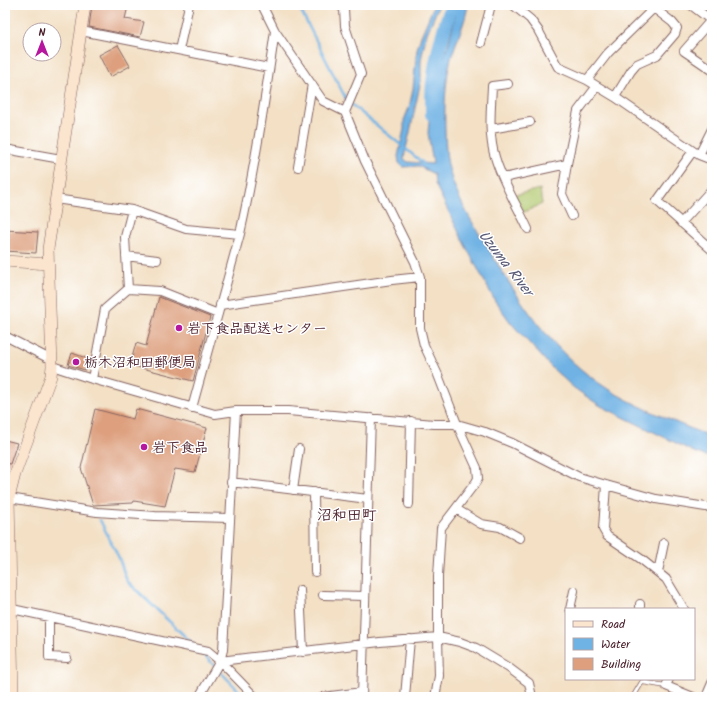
<svg xmlns="http://www.w3.org/2000/svg" width="717" height="702" font-family="Kalam,'Klee One',sans-serif">
  <rect width="100%" height="100%" fill="#fff"/>
  <filter id="ink" filterUnits="userSpaceOnUse"><feTurbulence type="fractalNoise" baseFrequency=".025" numOctaves="2"/><feDisplacementMap in="SourceGraphic" scale="8" xChannelSelector="R" yChannelSelector="G"/><feConvolveMatrix kernelMatrix="1 2 1 2 8 2 1 2 1" color-interpolation-filters="sRGB"/></filter>
  <filter id="wash" filterUnits="userSpaceOnUse"><feTurbulence type="fractalNoise" baseFrequency=".012" numOctaves="4" result="noise"/><feDisplacementMap in="SourceGraphic" scale="16" xChannelSelector="R" yChannelSelector="G"/><feGaussianBlur stdDeviation="0.9" result="paint"/><feColorMatrix in="noise" values="0 0 0 0 0 0 0 0 0 0 0 0 0 0 0 0 0 1.4 0 .05"/><feComposite in="paint" operator="in"/></filter>
  <g filter="url(#wash)">
    <rect width="100%" height="100%" fill="#f3e0c5"/>
    <path fill="#b1c86d" stroke="#7e744c" d="M540,189L542,204L524,212L514,195Z"/>
    <path fill="#6fb2e4" stroke="#5c6888" d="M434,5H439L426,36L421,60V80L410,132L405,153L404,159L408,162L433,164L428,133L430,108L436,80L448,45L458,5H468C465,25 455,43 450,62C444,90 444,121 446,150C449,187 469,217 488,248C520,302 554,355 608,389C621,397 635,404 648,410C669,419 690,429 712,437V458L696,453L599,405L574,388L552,368L511,323L495,301L465,245L435,184L434,174L418,166L403,167L399,163L398,156L404,129V120L409,108L413,89L417,49L421,36Z"/>
    <g fill="none" stroke-linecap="round" stroke-linejoin="round">
      <path stroke="#6fb2e4" stroke-width="2.5" d="M298,5L347,101L423,163
        M100,520L119,558L127,581L194,645
        M202,653L245,697"/>
      <path stroke="#6fb2e4" stroke-width="14" d="M432,114C432,104 432,93 433,83C436,56 443,30 452,5"/>
    </g>
    <g id="blocks">
      <path fill="#dd9f7d" d="M92,5L128,6L125,19L144,22L140,37L89,27Z
        M118,45L130,66L110,77L99,55Z
        M5,230L38,232L36,253L5,251Z
        M159,297L210,317L193,381L130,365L136,343L146,346Z
        M72,353L89,359L85,370L68,365Z
        M95,409L133,419L136,409L207,428L195,472L175,469L165,506L134,501L133,503L93,505L81,468Z
        M5,440L17,443L10,464L5,463Z"/>
    </g>
  </g>
  <g filter="url(#ink)">
    <use href="#blocks" fill-opacity="0" stroke="#856361" stroke-width="1"/>
    <g fill="none" stroke-linecap="round" stroke-linejoin="round">
      <g stroke="#856361" stroke-width="5.5">
        <path id="lane" d="M633,697L642,682L666,686"/>
      </g>
      <g stroke="#856361" stroke-width="10">
        <path id="street" d="M262,5L275,31L323,101L345,112L365,161L415,262L420,277V328L424,345L438,375L457,424L477,468L478,478L476,482L441,528L438,576V637L439,676L435,697
          M339,5L344,9L345,26L361,74L345,112
          M513,5L530,19L538,30L558,67L587,80L615,97L699,155L712,160
          M691,5L712,21
          M712,19L684,51L712,70
          M81,31L269,68
          M481,43L491,5
          M179,50L189,5
          M587,80L608,53L656,6
          M508,84L492,86C491,109 488,135 495,157C502,182 517,205 528,229
          M615,97L631,71L637,64L657,55L675,34L677,28L672,22L650,5
          M491,129L530,122
          M5,149L61,159
          M693,151L657,201L712,250
          M699,155L712,129
          M298,167L312,84
          M503,178L567,164
          M55,199L132,210L186,229L240,234
          M572,216L562,194L567,164L578,111L597,86
          M681,223L712,189
          M126,256L157,260
          M128,289L125,237L132,210
          M220,305L392,280L420,277
          M5,336L46,357L52,356
          M52,366L92,379L215,414L236,411H288L434,424H457L485,432L512,443L579,477L606,485L656,499L712,508
          M92,379L105,309L128,289L160,291L218,314
          M192,408L240,234C255,167 265,99 275,31
          M231,482L368,499
          M606,485L603,529L607,536L641,559L666,579L684,609
          M293,490L299,449
          M314,492L315,572
          M5,498H9L97,512L155,516L229,518
          M409,504L411,421
          M456,509L481,524L500,527L520,538
          M658,572L664,543
          M300,590L303,652
          M323,595L365,596
          M640,604V609
          M12,609L208,651L220,661L255,697
          M570,609L574,591
          M49,617V657L67,658
          M220,661L380,642L438,637L460,642L476,648L509,668L529,683L532,697
          M669,679L666,686L693,697
          M199,697L220,661L223,650L236,411
          M323,697L362,692
          M362,697L371,418
          M405,697L410,639
          M706,697L712,683"/>
      </g>
      <g stroke="#856361" stroke-width="12">
        <path id="secondary" d="M5,261L48,264
          M13,697L9,498L15,474L51,376L52,366L48,249L85,5"/>
      </g>
      <use href="#lane" stroke="#fff" stroke-width="4"/>
      <use href="#street" stroke="#fff" stroke-width="8"/>
      <use href="#secondary" stroke="#fbe5cf" stroke-width="11"/>
    </g>
  </g>
  <g fill="#b5179e" stroke="#fff" stroke-width="1.5">
    <circle cx="179" cy="328" r="4"/>
    <circle cx="76" cy="362" r="4"/>
    <circle cx="144" cy="447" r="4"/>
  </g>
  <g text-anchor="middle" stroke-width="3" stroke-linejoin="round" paint-order="stroke">
    <g font-size="14" font-weight="bold" fill="#4a1f2b" stroke="#fff" text-anchor="start">
      <text x="187" y="333">岩下食品配送センター</text>
      <text x="84" y="367">栃木沼和田郵便局</text>
      <text x="152" y="452">岩下食品</text>
    </g>
    <g font-size="15" font-style="italic" fill="#595a75" stroke="#fff">
      <text transform="translate(506 263) rotate(52)" y="5">Uzuma River</text>
    </g>
    <g font-size="15" font-weight="bold" fill="#4a1f2b" stroke="#fff">
      <text x="347" y="520">沼和田町</text>
    </g>
  </g>
  <rect width="717" height="702" fill="none" stroke="#fff" stroke-width="20"/>
  <rect x="565" y="608" width="130" height="72" fill="#ffffff" stroke="#b7a5aa"/>
  <rect x="573" y="621" width="20" height="6" fill="#fbe5cf" stroke="#b7a5aa"/>
  <text x="601" y="628" font-size="12" fill="#4a1f2b">Road</text>
  <rect x="573" y="638" width="20" height="12" fill="#6fb2e4" stroke="#b7a5aa"/>
  <text x="601" y="648" font-size="12" fill="#4a1f2b">Water</text>
  <rect x="573" y="658" width="20" height="12" fill="#dd9f7d" stroke="#b7a5aa"/>
  <text x="601" y="668" font-size="12" fill="#4a1f2b">Building</text>
  <g transform="translate(42 42)"><circle r="19" fill="#ffffff" stroke="#b7a5aa"/>
  <path d="M0-3L7 15L0 10L-7 15Z" fill="#b5179e"/>
  <text y="-6" font-size="11" font-weight="bold" text-anchor="middle" fill="#4a1f2b">N</text>
  </g>
</svg>
